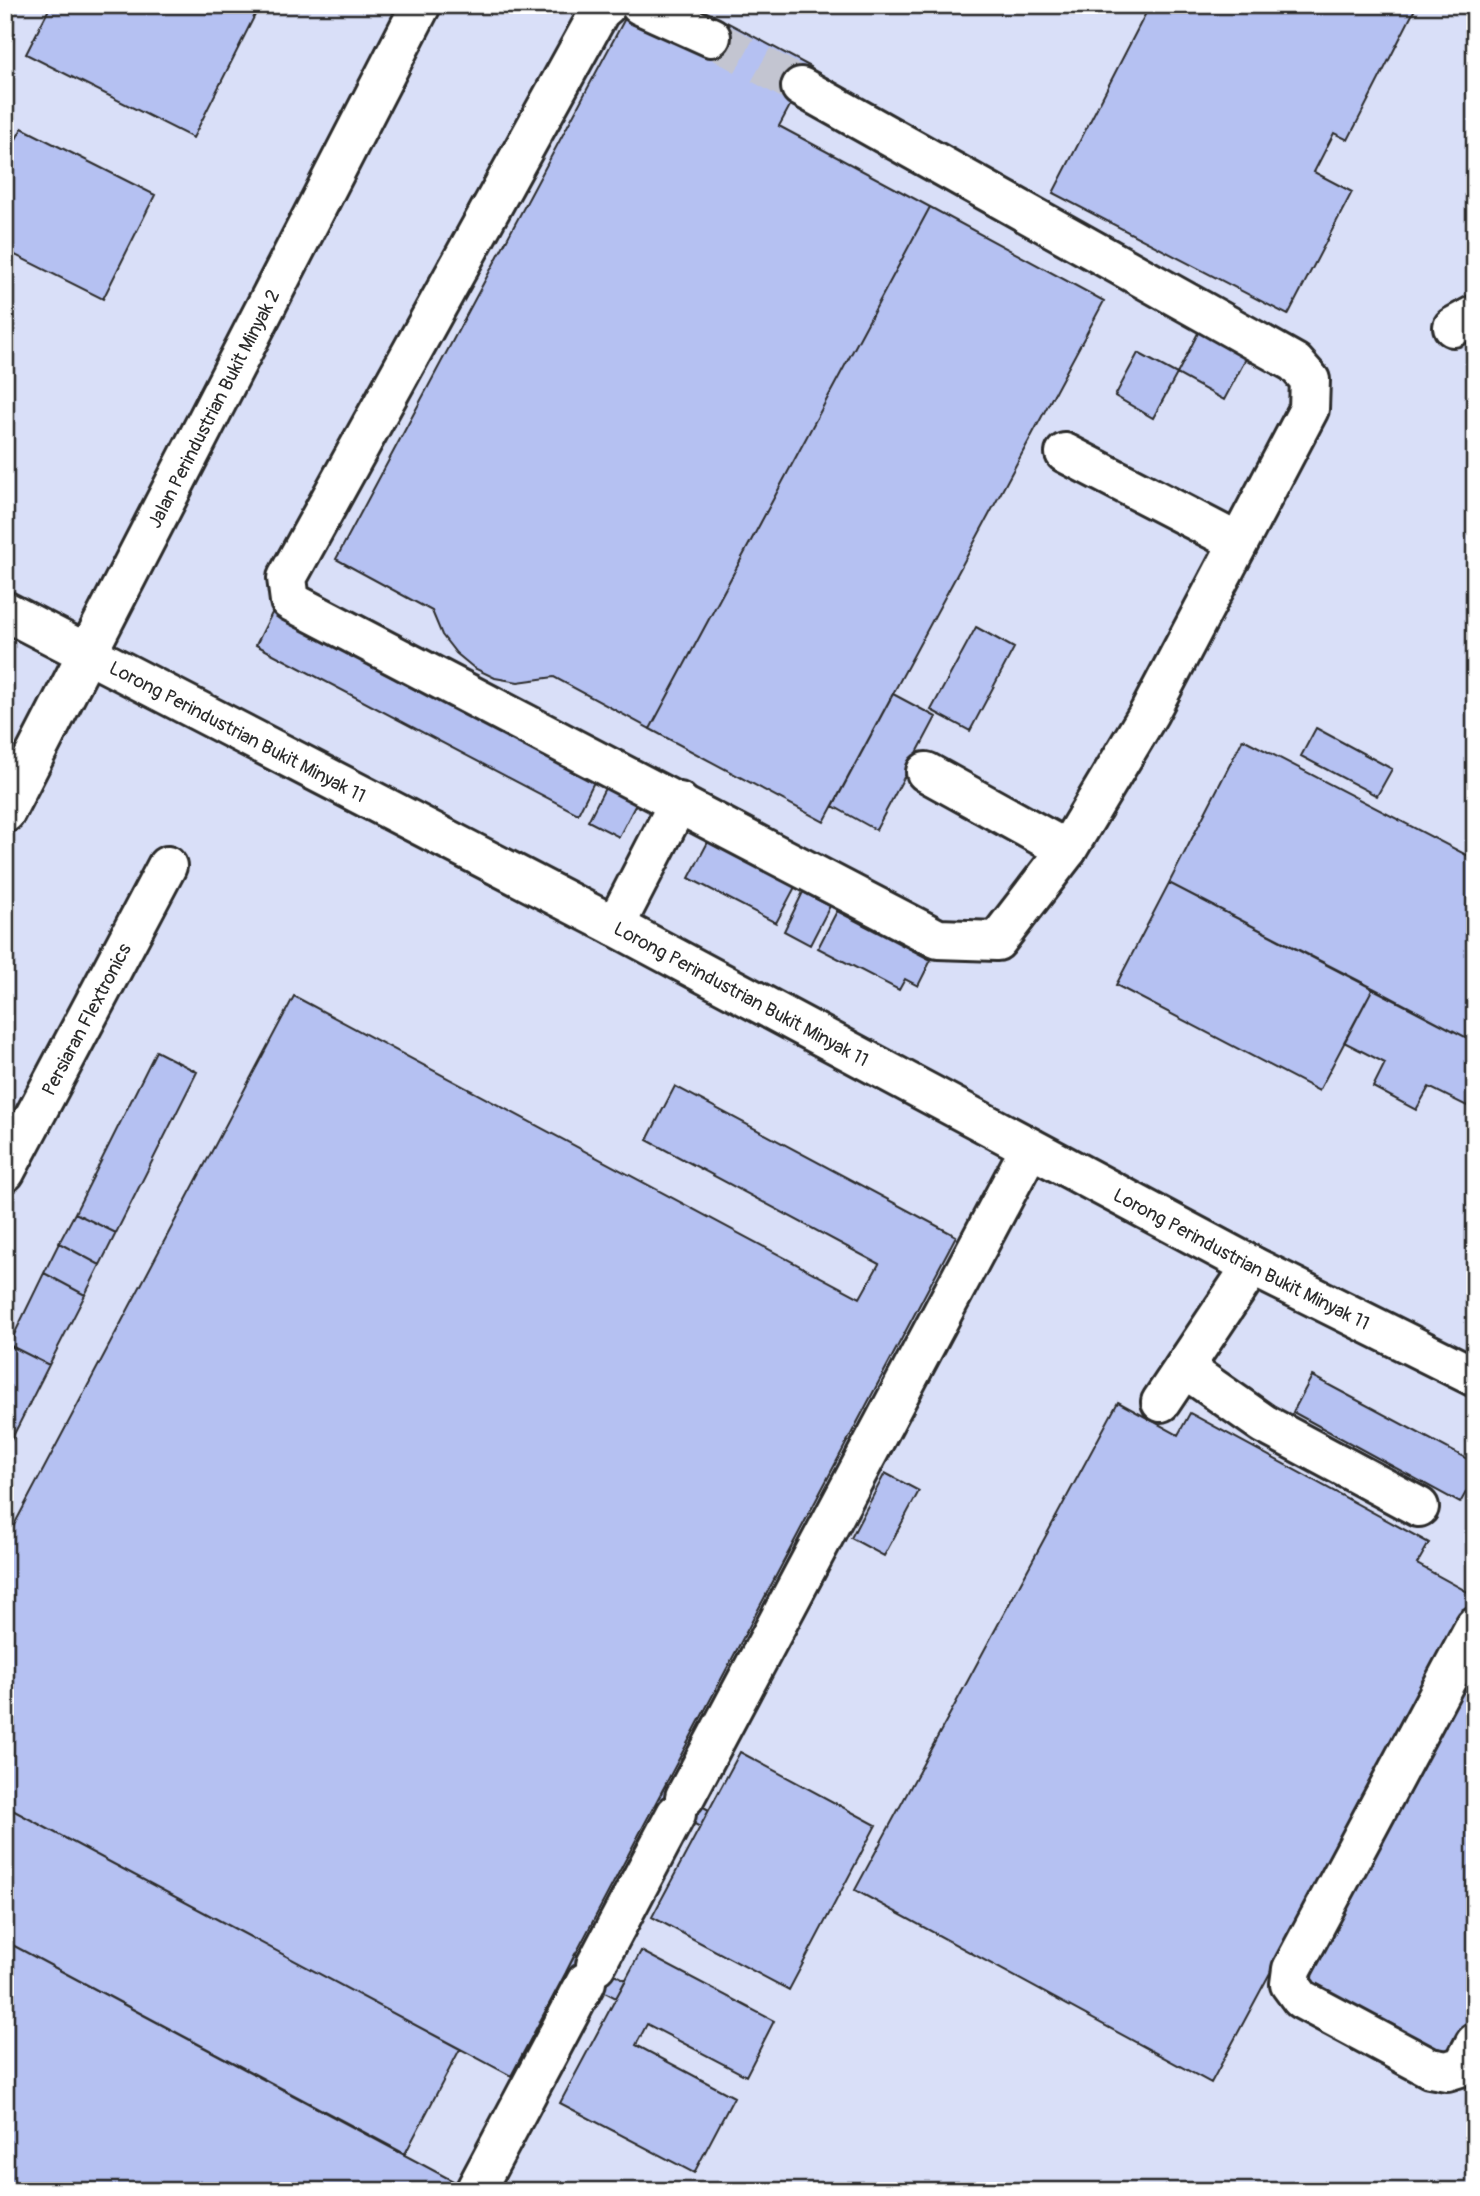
<svg xmlns="http://www.w3.org/2000/svg" width="1480" height="2196" font-family="Pangolin,sans-serif">
  <rect width="100%" height="100%" fill="#e9ecfb"/>
  <filter id="ink" filterUnits="userSpaceOnUse"><feTurbulence type="fractalNoise" baseFrequency=".0143" numOctaves="2"/><feDisplacementMap in="SourceGraphic" scale="14" xChannelSelector="R" yChannelSelector="G"/><feConvolveMatrix kernelMatrix="1 2 1 2 8 2 1 2 1" color-interpolation-filters="sRGB"/></filter>
  <g filter="url(#ink)">
    <path fill="#d9dff8" d="M5,5H1475V2191H5Z"/>
    <path fill="#b5c1f2" stroke="#2b2b2b" stroke-width="2" d="M51,5H260L193,138L26,54Z
      M1150,5H1417L1348,140L1334,133L1314,172L1352,192L1288,315L1053,193Z
      M630,9L705,50L721,19L811,67L779,126L930,207L650,729L554,677L518,682L495,678L474,668L456,653L442,635L432,611L336,559Z
      M22,128L155,195L103,299L5,250V159Z
      M930,207L1104,301L824,822L650,729Z
      M1200,329L1248,355L1224,400L1177,374Z
      M1138,353L1177,374L1153,418L1115,396Z
      M273,611L595,780L578,814L256,645Z
      M976,627L1014,648L970,731L931,710Z
      M893,694L936,717L876,830L833,806Z
      M1316,728L1392,769L1377,796L1301,756Z
      M1243,739L1472,858L1475,853V1042L1169,883Z
      M605,788L636,804L619,837L588,821Z
      M708,842L795,887L776,923L689,878Z
      M1169,883L1373,988L1319,1091L1116,985Z
      M803,892L830,906L810,945L784,931Z
      M837,911L931,960L918,986L905,979L899,990L818,948Z
      M1373,988L1475,1042V1110L1429,1087L1416,1110L1373,1087L1385,1063L1344,1042Z
      M294,996L860,1298L879,1264L647,1140L675,1086L956,1236L511,2076L5,1806V1542Z
      M156,1051L197,1072L116,1233L75,1213Z
      M75,1213L116,1233L100,1265L59,1243Z
      M59,1243L100,1265L85,1295L44,1273Z
      M44,1273L85,1295L49,1365L9,1345Z
      M9,1345L49,1365L5,1452V1351Z
      M1312,1376L1475,1463V1476L1460,1503L1293,1412Z
      M1118,1402L1178,1435L1190,1413L1429,1543L1417,1564L1473,1595L1211,2083L855,1890Z
      M885,1473L919,1491L884,1556L851,1538Z
      M1475,1647V2009L1448,2060L1297,1978Z
      M740,1752L876,1825L789,1990L652,1917Z
      M665,1786L709,1810L700,1827L656,1803Z
      M5,1806L460,2049L405,2154L5,1941Z
      M5,1941L455,2182L450,2191H5Z
      M641,1951L774,2021L746,2076L647,2024L636,2045L734,2097L694,2173L560,2103Z
      M575,1954L626,1980L616,1998L566,1972Z"/>
    <g fill="none" stroke-linecap="round" stroke-linejoin="round">
      <path stroke="#c3c5d1" stroke-width="38" stroke-dasharray="38 19" stroke-linecap="butt" d="M711,37L801,87"/>
      <g stroke="#2b2b2b" stroke-width="44">
        <g id="minor">
          <path d="M607,5L600,11L287,578L290,601L938,939L997,941L1067,850L1149,713L1309,409L1310,380L1295,363L801,87"/>
          <path d="M640,5L711,37"/>
          <path d="M1453,327L1475,315"/>
          <path d="M1065,453L1237,542"/>
          <path id="s1" d="M5,611L615,926L1252,1266L1475,1377"/>
          <path d="M926,772L1067,850"/>
          <path id="s2" d="M5,813L421,5"/>
          <path d="M615,926L679,802"/>
          <path id="s3" d="M5,1172L167,866"/>
          <path d="M1184,1368L1264,1424L1419,1507"/>
          <path d="M1161,1402L1252,1266"/>
          <path d="M1475,1626L1292,1969L1290,1984L1301,1999L1430,2068L1447,2071L1463,2066L1475,2043"/>
          <path d="M685,1797L1029,1150"/>
          <path d="M596,1965L676,1814"/>
          <path d="M475,2191L586,1982"/>
        </g>
      </g>
      <use href="#minor" stroke="#fff" stroke-width="38"/>
    </g>
  </g>
  <g text-anchor="middle" stroke-width="7" stroke-linejoin="round" paint-order="stroke">
    <g font-size="19" fill="#2b2b2b" stroke="#fff">
      <text dy="7" stroke="none"><textPath href="#s2" startOffset="455">Jalan Perindustrian Bukit Minyak 2</textPath></text>
      <text dy="7" stroke="none"><textPath href="#s1" startOffset="262">Lorong Perindustrian Bukit Minyak 11</textPath></text>
      <text dy="7" stroke="none"><textPath href="#s1" startOffset="830">Lorong Perindustrian Bukit Minyak 11</textPath></text>
      <text dy="7" stroke="none"><textPath href="#s3" startOffset="173">Persiaran Flextronics</textPath></text>
      <text dy="7" stroke="none"><textPath href="#s1" startOffset="1396">Lorong Perindustrian Bukit Minyak 11</textPath></text>
    </g>
  </g>
  <rect width="1480" height="2196" fill="none" stroke="#fff" stroke-width="28"/>
  <rect x="14" y="14" width="1452" height="2168" fill="none" stroke="#2b2b2b" stroke-width="2.5" filter="url(#ink)"/>
</svg>
